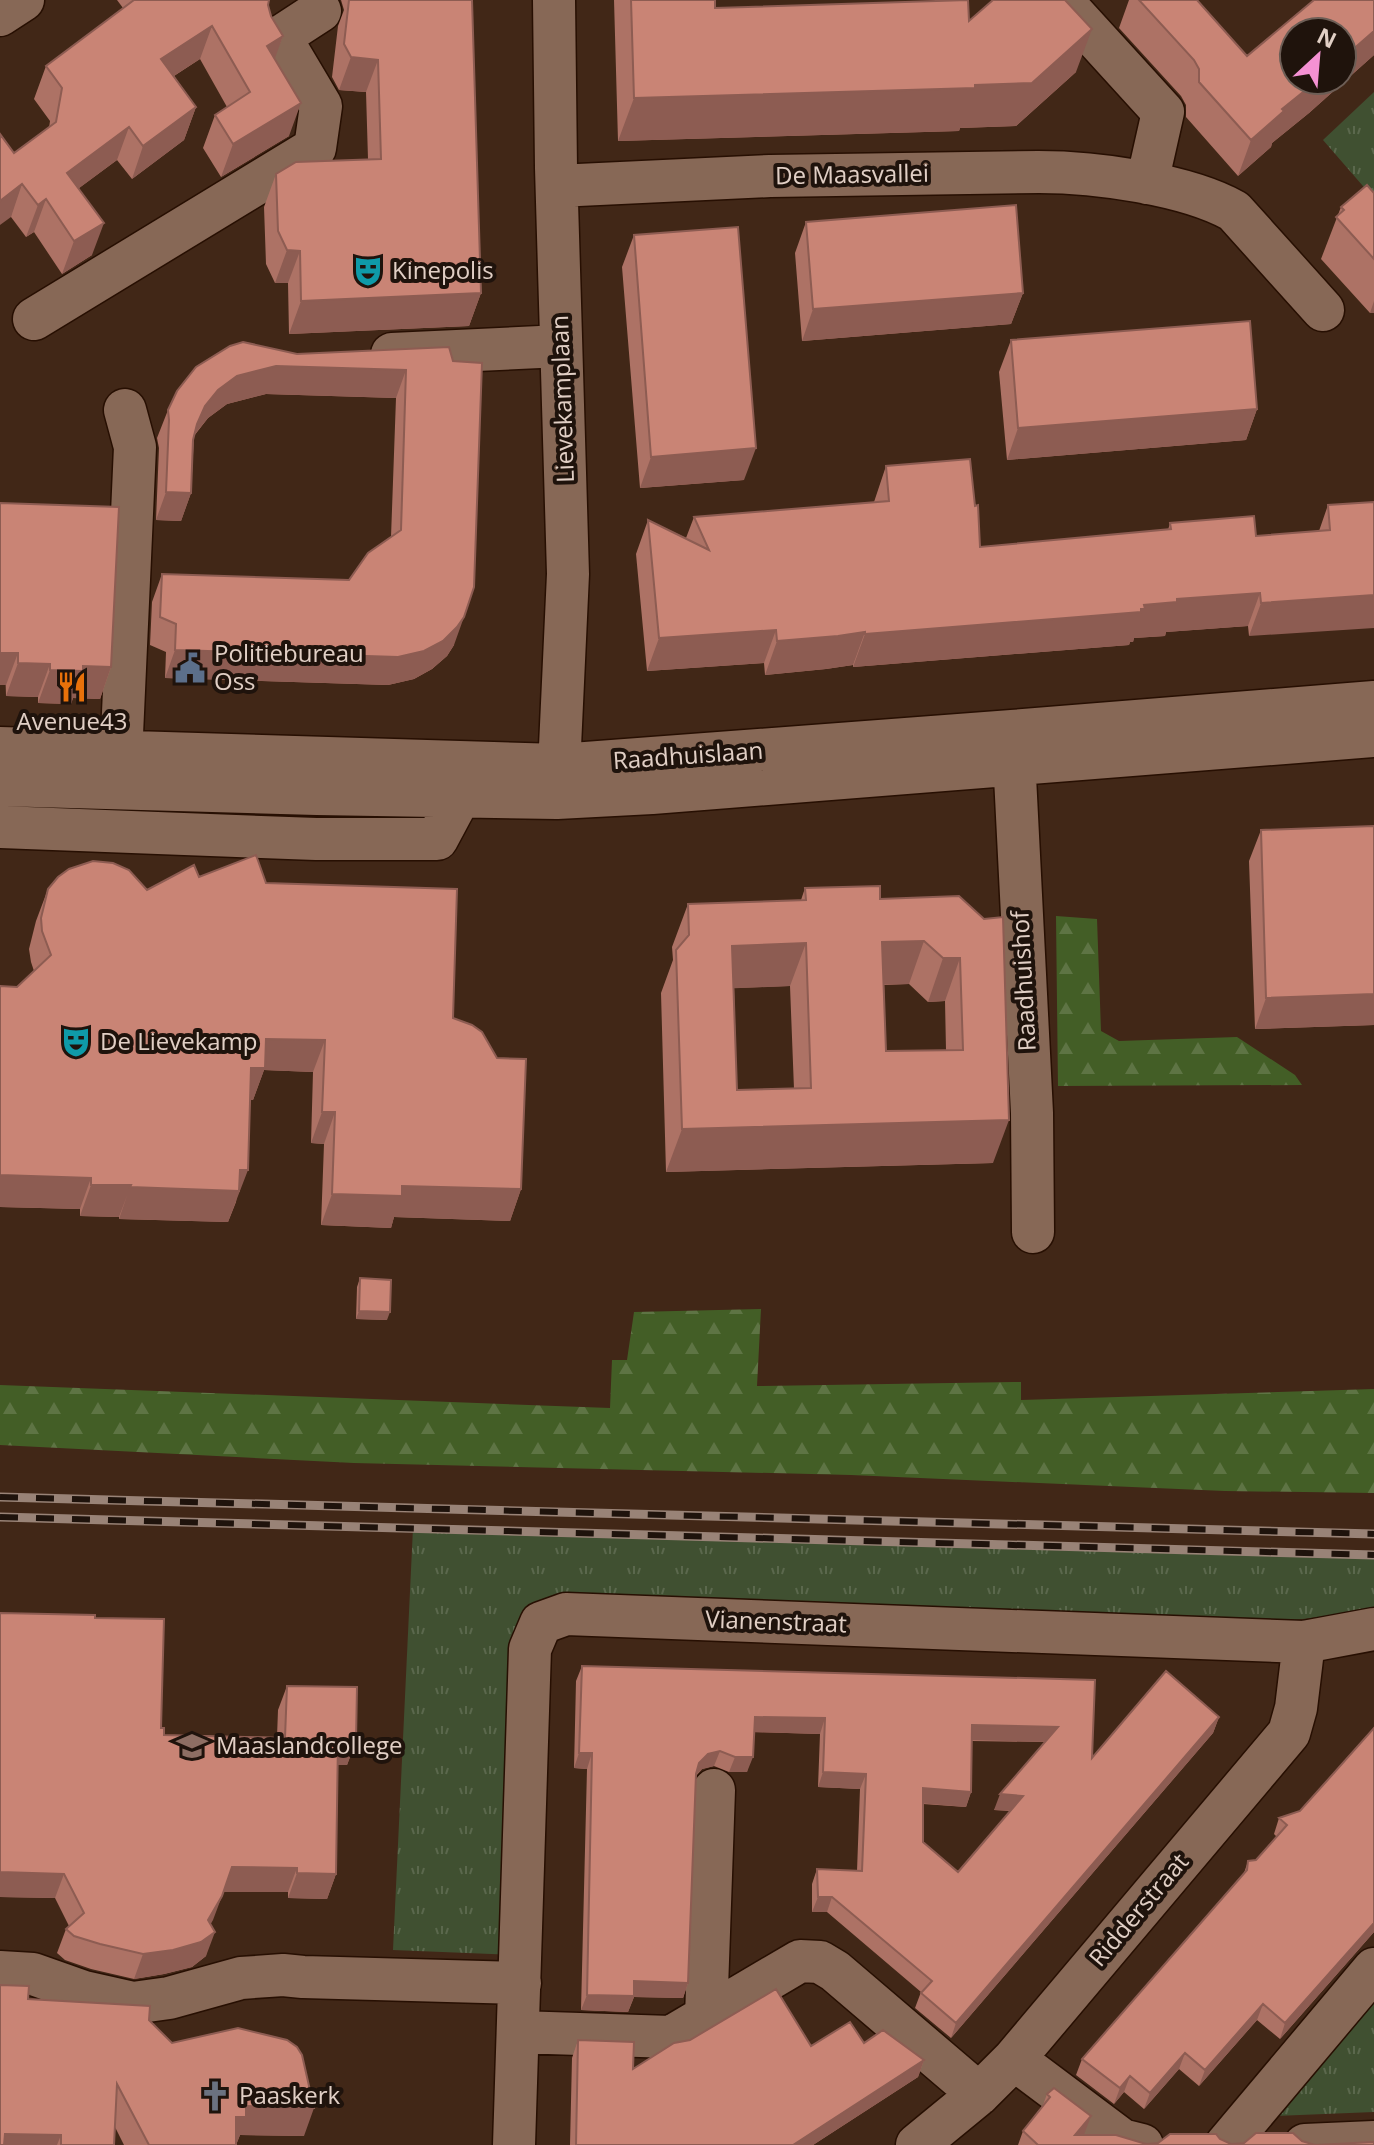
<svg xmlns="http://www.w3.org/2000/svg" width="1374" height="2145" font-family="'Open Sans',sans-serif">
  <defs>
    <pattern id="grass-tufts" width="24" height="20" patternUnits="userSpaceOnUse" patternTransform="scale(2)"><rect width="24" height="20" fill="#405031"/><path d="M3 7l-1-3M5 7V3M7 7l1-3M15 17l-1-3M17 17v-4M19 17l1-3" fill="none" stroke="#5b684d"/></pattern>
    <pattern id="forest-firs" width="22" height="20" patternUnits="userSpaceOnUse" patternTransform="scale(2)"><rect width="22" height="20" fill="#435e26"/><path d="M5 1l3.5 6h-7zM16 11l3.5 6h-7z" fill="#5e7444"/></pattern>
  </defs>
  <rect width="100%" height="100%" fill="#412717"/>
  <path fill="url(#grass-tufts)" d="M1374,92V192L1369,193L1323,140Z
    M413,1528L1374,1557V1610L1271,1623L553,1603L515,1955L393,1950Z
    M1374,1986V2112L1275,2116Z"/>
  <path fill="url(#forest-firs)" d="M1056,916L1097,919L1101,1031L1119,1041L1237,1037L1295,1075L1302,1085L1058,1086Z
    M761,1309L757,1386L1014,1382H1021V1400L1374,1389V1493L1225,1491L851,1475L354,1463L0,1445V1385L610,1408L612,1360H627L634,1312Z"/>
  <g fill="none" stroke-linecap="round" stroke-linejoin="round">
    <g stroke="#270f02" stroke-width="45">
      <path id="minor" d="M554,0L556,168L568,574L558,790
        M1061,0L1163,112L1147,183
        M0,15L23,0
        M557,186L770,176L1039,172C1095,172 1186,184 1234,211L1323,310
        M34,319L315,148L321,106L280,37L320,11
        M392,354L561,346
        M1013,737L1032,1113L1033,1232
        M0,748L559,765L1012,731L1374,702
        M120,779L135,447L125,410
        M0,785L317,794L557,798L652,793L1374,736
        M0,827L316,839H437L460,796
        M0,1972L33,1974L84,1992L133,2003L169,1998L241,1978L283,1975L303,1977L520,1983
        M706,2017L714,1790
        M518,2032L671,2037L800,1961L820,1962L835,1971L979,2094
        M1014,2059L1122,2140L1142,2145
        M514,2145L530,1649L541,1623L566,1614L1304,1642L1374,1629
        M917,2145L979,2094L1014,2059L1289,1733L1296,1708L1304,1642
        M1226,2145L1374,1969
        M1305,2145L1374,2142"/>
    </g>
    <use href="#minor" stroke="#876856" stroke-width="42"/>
    <g stroke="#998377" stroke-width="9">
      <path id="rail" d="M0,1497L1374,1534
        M0,1517L1374,1555"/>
    </g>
    <use href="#rail" stroke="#1f130c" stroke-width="6" stroke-dasharray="18" stroke-linecap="butt"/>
  </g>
  <path fill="#ad7265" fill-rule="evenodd" d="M117,0H269L268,5L271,16L283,36L274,58L289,136L221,177L203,148L215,115L227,107L200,59L174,76L196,107L184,140L132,179L117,160L79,188L92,255L62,274L34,232L26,237L11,217L14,153L49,128L50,121L34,99L46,66L123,8Z
    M341,0H472L481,293L469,326L289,334L288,283H275L266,264L264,207L276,174L368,159L366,92L339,90L332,77L338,26L344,10Z
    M614,0H715V8L969,21L1076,72L1016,126L960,128L959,131L618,141Z
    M1129,0H1197L1247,56L1374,0V55L1309,113L1272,143L1271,147L1238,176L1186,117V105L1181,96L1119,28Z
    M1374,193V313H1370L1321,259L1341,207Z
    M806,222L1023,293L1011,324L802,341L795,253Z
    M634,235L744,480L640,488L622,267Z
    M1011,340L1257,409L1246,440L1007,460L999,372Z
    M449,347L454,645L447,656L432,669L414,679L388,685L165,678L166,652L150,645L152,602L162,574L349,580L391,537L396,398L266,394L227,404L208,418L194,436L191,493L181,521L156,520L159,448L157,438L168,410L297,354Z
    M886,466L975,506L980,547L1168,530L1170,523L1256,536L1319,531L1328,505L1374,502L1249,636L1248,626L1166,632L1165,636L1134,638L1133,642H1130L1129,645L853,667V665L826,669L765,675L764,663L647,671L636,554L648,520L686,538L694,517L874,502Z
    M0,503L111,667L100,699L73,698L71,704L38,703V697L6,696Z
    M1374,826V1025L1255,1029L1249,861L1261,830Z
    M199,877L266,883L453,1018L521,1189L510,1221L394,1217L391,1228L321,1225L324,1144L311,1143L313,1072L264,1070L253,1100H250L236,1202L228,1222L119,1219V1217L80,1216V1209L0,1207V986L17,987L34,971L31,962L29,949L36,921L48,889L147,890Z
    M805,888L880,899L959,896L993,1163L666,1172L661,993L673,960L672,947L688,904L801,900ZM909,984L928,1002L945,1001L946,1050L886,1051L884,985ZM790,986L794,1089L737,1090L734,988Z
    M360,1278L387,1320L356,1319L357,1287Z
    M0,1613L95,1618L161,1728L164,1735L277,1737L278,1710L287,1686L356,1741L347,1765H338L336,1874L327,1899L288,1898V1892H223L210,1924L206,1956L192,1967L164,1974L134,1979L91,1969L65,1960L57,1953L66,1929L69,1926L55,1898L0,1897Z
    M582,1666L1095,1680L1092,1758L1219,1717L1213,1733L951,2038L915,2008L921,1992L827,1912H812V1884L817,1869L857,1871L860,1789L818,1787L820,1734L754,1732L747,1772H729L714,1766L702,1769L696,1776L688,1983L683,1998L634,1997L628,2012L581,2010L587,1769L574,1768L576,1681ZM972,1741L1045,1742L994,1810L1010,1811L958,1872L923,1842V1804L966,1807L971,1792Z
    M1300,1811L1374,1932L1280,2039L1257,2020L1199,2086L1179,2069L1144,2109L1124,2092L1114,2104L1076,2075L1082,2059L1243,1876L1248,1861L1256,1860L1277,1837L1274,1834L1279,1818Z
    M28,1999L149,2020L172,2043L304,2136L240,2135L236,2145H124L115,2127L114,2145H0Z
    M578,2040L633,2069L811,2046L864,2043L924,2060L918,2077L813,2145H570L572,2058Z
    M1047,2094L1084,2135L1146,2144L1220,2139L1231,2144L1302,2141L1315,2145H1374H1018L1023,2131L1043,2105Z"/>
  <path fill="#8d5c52" d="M212,26L200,59L149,92L161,59Z
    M1092,29L1076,72L1016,126L960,128L959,131L618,141L634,98L975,85Z
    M1374,31V55L1309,113L1272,143L1271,147L1238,176L1251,140L1282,109L1318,80H1342V59Z
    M283,36L271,69L267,46Z
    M351,57L378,60L366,92L339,90Z
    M301,103L289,136L221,177L233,144Z
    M196,107L184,140L132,179L143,146Z
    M129,127L117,160L55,206L67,173Z
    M22,184L11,217L0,225V201Z
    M46,199L34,232L26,237L38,205Z
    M104,223L92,255L62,274L74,241Z
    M287,250L300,251L288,283H275Z
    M481,293L469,326L289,334L301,301Z
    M1023,293L1011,324L802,341L813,309Z
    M1374,301V313H1370Z
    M276,366L406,370L396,398L266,394L227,404L208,418L195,434L197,424L205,406L218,390L237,376Z
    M1257,409L1246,440L1007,460L1018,428Z
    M756,448L744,480L640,488L651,457Z
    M166,492L191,493L181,521L156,520Z
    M1260,593L1248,626L1166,632L1165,636L1134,638L1133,642H1130L1129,645L853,667L865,634L1144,605L1177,599Z
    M1374,595V628L1249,636L1261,603Z
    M464,617L454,645L447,656L432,669L414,679L388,685L165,678L175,650Z
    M776,630L764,663L647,671L659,638Z
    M865,632L853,665L826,669L765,675L777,641Z
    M0,653H18L6,685H0Z
    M18,663L50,664L38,697L6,696Z
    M83,666L111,667L100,699L73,698L71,704L38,703L50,670Z
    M924,941L909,984L867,985L882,942Z
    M806,943L790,986L717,989L732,946Z
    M943,958H960L945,1001L928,1002Z
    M1374,994V1025L1255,1029L1266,998Z
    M266,1039L325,1040L313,1072L264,1070L253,1100H240L251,1068Z
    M322,1112H335L324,1144L311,1143Z
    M1009,1120L993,1163L666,1172L682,1129Z
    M240,1170H248L228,1222L119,1219L130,1187Z
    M0,1175L91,1178L80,1209L0,1207Z
    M91,1185H131L119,1217L80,1216Z
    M402,1186L521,1189L510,1221L394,1217L391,1228L321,1225L332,1194Z
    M359,1311L390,1312L387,1320L356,1319Z
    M755,1717L825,1718L820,1734L749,1732Z
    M1219,1717L1213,1733L951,2038L956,2023Z
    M972,1725L1058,1727L1052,1742L966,1740Z
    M338,1740L356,1741L347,1765H329Z
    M720,1751L714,1766L702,1769L693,1778L699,1763L708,1754Z
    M579,1753H592L587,1769L574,1768Z
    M735,1757H753L747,1772H729Z
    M823,1772L866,1774L860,1789L818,1787Z
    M923,1788L971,1792L966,1807L917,1803Z
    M1000,1794L1023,1796L1017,1811L994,1810Z
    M232,1867L297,1868L288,1892H223Z
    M0,1872L64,1874L55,1898L0,1897Z
    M297,1873L336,1874L327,1899L288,1898Z
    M222,1896L213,1920L200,1943L215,1932L206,1956L192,1967L164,1974L134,1979L143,1954L208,1920Z
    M818,1897H832L827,1912H812Z
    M1374,1923V1932L1280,2039L1285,2023Z
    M634,1981L688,1983L683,1998L634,1997L628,2012L581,2010L587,1995Z
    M1263,2004L1257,2020L1199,2086L1205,2070Z
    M1185,2053L1179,2069L1144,2109L1150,2093Z
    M924,2060L918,2077L813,2145H793Z
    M1130,2076L1124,2092L1114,2104L1120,2088Z
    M246,2106L314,2108L304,2136L240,2135L236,2145V2117Z
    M1091,2116L1082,2140L1075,2135Z
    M5,2134L61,2135L57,2145H0Z"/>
  <path fill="#c98475" stroke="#8d5c52" stroke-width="2" fill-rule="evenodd" d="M134,0H269L268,5L271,16L283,36L267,46L301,103L233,144L215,115L250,92L212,26L161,59L196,107L143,146L129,127L67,173L104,223L74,241L46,199L38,205L22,184L0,201V134L14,153L56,122L62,88L46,66Z
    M349,0H472L481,293L301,301L300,251L287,250L278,231L276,174L296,162L381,159L378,60L351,57L344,44Z
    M631,0H715V8L968,0L969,21L993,0H1065L1092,29L1032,83L975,85V88L634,98Z
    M1139,0H1197L1247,56L1314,0H1374V31L1342,59V32H1294V80H1318L1282,109L1284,111L1251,140L1199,82V69L1194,60Z
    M1367,185L1374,193V259L1336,217L1344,210L1341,207Z
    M1016,205L1023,293L813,309L806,222Z
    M738,227L756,448L651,457L634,235Z
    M1250,321L1257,409L1018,428L1011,340Z
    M243,342L297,354L449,347L453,361L482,363L474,587L464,617L457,627L443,641L424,651L398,657L175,650L176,624L160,617L162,574L349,580L368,553L401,530L406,370L276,366L237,376L218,390L205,406L197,424L193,440L191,493L166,492L169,420L168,410L177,391L196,367L230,346Z
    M970,459L975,506L978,505L980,547L1171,529L1170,523L1254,516L1256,536L1330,530L1328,505L1374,502V595L1261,603L1260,593L1177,599V602L1144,605L1145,609H1141V612L865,634V632L838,636L777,641L776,630L659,638L648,520L709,550L694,517L889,501L886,466Z
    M0,503L119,507L111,667L83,666V671L50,670V664L18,663V653H0Z
    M1374,826V994L1266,998L1261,830Z
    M256,855L266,883L457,889L453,1018L472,1025L482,1032L497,1058L526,1059L521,1189L402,1186V1196L332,1194L335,1112H322L325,1040L266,1039L265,1068H251L248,1170H240L239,1191L130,1187L131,1185H91V1178L0,1175V986L17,987L51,955L42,931L41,918L48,889L58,877L69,869L93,861L113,863L129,870L147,890L194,865L199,877Z
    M880,886V899L959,896L984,919L1003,917L1009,1120L682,1129L676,950L689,935L688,904L806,900L805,888ZM924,941L943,958H960L963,1050L886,1051L882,942ZM806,943L811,1088L737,1090L732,946Z
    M360,1278L391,1280L390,1312L359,1311Z
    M0,1613L95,1615V1618L164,1619L161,1728H164V1735L285,1738L287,1686L357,1687L356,1741L338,1740L336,1874L297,1873V1868L232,1867L222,1896L208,1920L215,1932L201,1942L173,1950L143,1954L100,1944L74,1936L66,1929L84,1913L64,1874L0,1872Z
    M582,1666L1095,1680L1092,1758L1166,1671L1219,1717L956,2023L921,1993L932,1981L832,1897H818L817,1869L862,1871L866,1774L823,1772L825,1718L755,1717L753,1757H735L720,1751L708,1754L699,1763L696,1774L688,1983L634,1981V1996L587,1995L592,1753H579ZM972,1725L1058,1727L1000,1794L1023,1796L958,1872L923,1842V1788L971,1792Z
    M1374,1728V1923L1285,2023L1263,2004L1205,2070L1185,2053L1150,2093L1130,2076L1120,2088L1082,2059L1247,1870L1248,1861L1256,1860L1287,1825L1279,1818L1300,1811Z
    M0,1985L29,1986L28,1999L150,2006L149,2020L172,2043L238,2028L287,2040L297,2047L302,2055L314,2108L246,2106V2117H236V2145H149L117,2084L114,2145H61V2135L5,2134L4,2145H0Z
    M776,1989L811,2046L850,2022L864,2043L883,2030L924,2060L793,2145H576L578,2040L634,2042L633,2069L674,2043L690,2040Z
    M1054,2088L1091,2116L1075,2135H1116L1146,2144L1158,2143L1170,2134H1216L1220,2139L1231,2144L1244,2143L1256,2133H1293L1302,2141L1315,2145L1374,2142V2145H1038L1023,2131L1050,2097L1047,2094Z"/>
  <defs>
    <g id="theatre-bare" transform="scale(2.4)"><path d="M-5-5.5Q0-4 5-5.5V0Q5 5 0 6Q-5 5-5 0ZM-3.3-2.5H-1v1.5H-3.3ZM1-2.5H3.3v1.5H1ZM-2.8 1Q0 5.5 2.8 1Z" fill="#0f9aa8" stroke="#1f130c" stroke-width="2.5" paint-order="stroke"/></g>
    <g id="civic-bare" transform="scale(2.4)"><path d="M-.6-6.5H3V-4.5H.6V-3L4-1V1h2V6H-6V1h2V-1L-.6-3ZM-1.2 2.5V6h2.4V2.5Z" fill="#5c6f8a" stroke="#1f130c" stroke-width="2.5" paint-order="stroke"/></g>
    <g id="restaurant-bare" transform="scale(2.4)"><path d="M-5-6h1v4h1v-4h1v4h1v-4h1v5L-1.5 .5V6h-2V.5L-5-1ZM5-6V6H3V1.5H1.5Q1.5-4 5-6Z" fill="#e8710a" stroke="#1f130c" stroke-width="2.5" paint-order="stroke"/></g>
    <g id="school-bare" transform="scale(2.4)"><path d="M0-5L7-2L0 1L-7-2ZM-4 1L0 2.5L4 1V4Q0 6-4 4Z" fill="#8d6e63" stroke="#1f130c" stroke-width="2.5" paint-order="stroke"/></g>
    <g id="church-bare" transform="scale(2.4)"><path d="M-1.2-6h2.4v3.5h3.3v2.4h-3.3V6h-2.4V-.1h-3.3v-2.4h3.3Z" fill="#6b7280" stroke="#1f130c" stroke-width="2.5" paint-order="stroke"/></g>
  </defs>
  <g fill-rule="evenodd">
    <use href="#theatre-bare" x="368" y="271"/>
    <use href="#civic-bare" x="190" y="668"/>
    <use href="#restaurant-bare" x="72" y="687"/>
    <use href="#theatre-bare" x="76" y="1042"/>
    <use href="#school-bare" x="192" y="1746"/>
    <use href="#church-bare" x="215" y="2096"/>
  </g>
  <g text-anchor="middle" stroke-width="8" stroke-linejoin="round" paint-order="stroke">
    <g font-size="24" fill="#e1cfc5" stroke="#1f130c">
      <text transform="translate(852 175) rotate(-1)" y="8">De Maasvallei</text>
      <text transform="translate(563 399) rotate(-92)" y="8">Lievekamplaan</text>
      <text transform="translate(688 756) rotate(-4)" y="8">Raadhuislaan</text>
      <text transform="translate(1024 981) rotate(-93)" y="8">Raadhuishof</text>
      <text transform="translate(776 1622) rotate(2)" y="8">Vianenstraat</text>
      <text transform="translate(1139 1910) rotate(-50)" y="8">Ridderstraat</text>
    </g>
    <g font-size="24" fill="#e1cfc5" stroke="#1f130c" text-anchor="start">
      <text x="392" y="279">Kinepolis</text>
      <text x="214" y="662">Politiebureau<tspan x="214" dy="28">Oss</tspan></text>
      <text x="72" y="730" text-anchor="middle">Avenue43</text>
      <text x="100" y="1050">De Lievekamp</text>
      <text x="216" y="1754">Maaslandcollege</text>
      <text x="239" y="2104">Paaskerk</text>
    </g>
  </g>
  <g transform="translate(1318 56) rotate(26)"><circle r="38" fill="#1f130c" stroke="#6d5e56" stroke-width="2"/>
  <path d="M0-6L14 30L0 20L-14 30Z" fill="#f491d3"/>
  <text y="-12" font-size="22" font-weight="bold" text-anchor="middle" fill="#e1cfc5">N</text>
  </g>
</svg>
